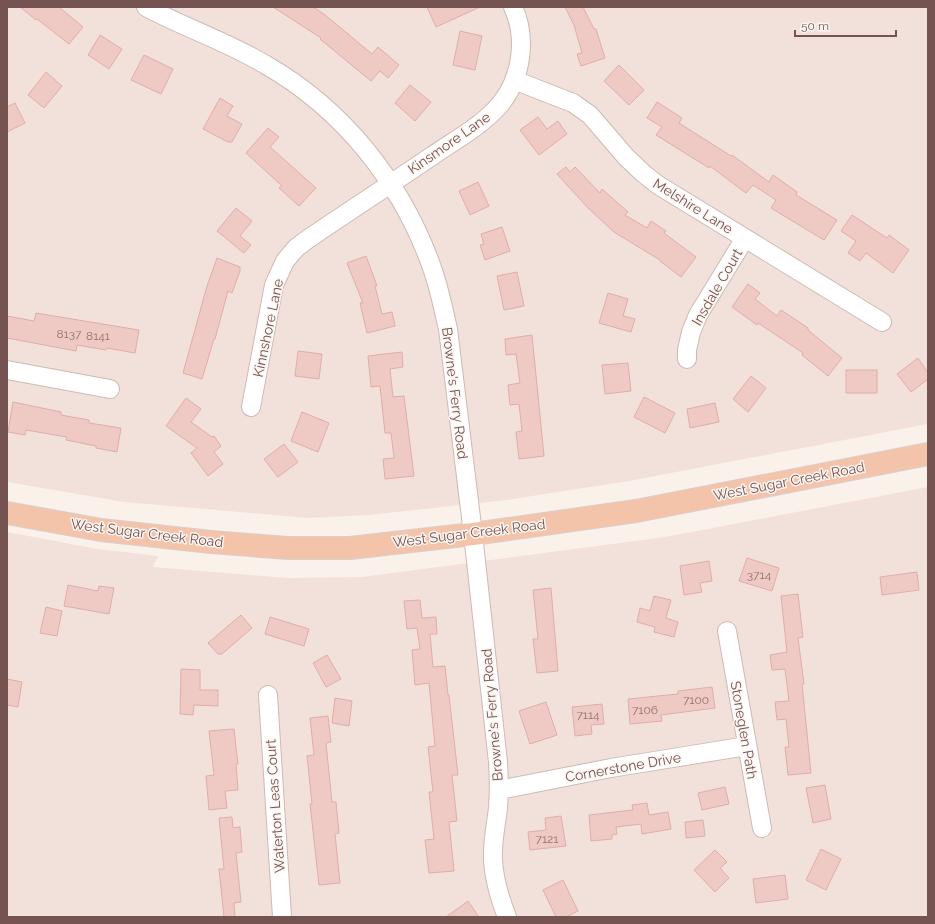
<svg xmlns="http://www.w3.org/2000/svg" width="935" height="924" font-family="Raleway,sans-serif">
  <rect width="100%" height="100%" fill="#fbf1eb"/>
  <path fill="#f2e1da" d="M7,7H928V424L629,481L507,500L369,515L308,518L124,502L7,482Z
    M928,487V917H7V532L98,549L158,556L153,567L287,578L362,577L665,537Z"/>
  <path fill="#efcac5" stroke="#e0ada7" d="M20,7H59L83,27L69,44L37,19L36,20Z
    M273,7H313L324,14L372,54L378,47L399,65L388,78L380,71L371,81L320,39L321,38Z
    M427,7H480L436,27Z
    M565,7H583L594,29H596L605,58L581,66L577,54L582,53L574,25Z
    M460,31L482,36L475,70L453,65Z
    M100,35L122,49L109,69L88,55Z
    M144,55L173,69L161,94L131,80Z
    M619,65L644,90L629,105L604,81Z
    M46,72L62,86L44,108L28,95Z
    M410,85L431,102L415,121L395,103Z
    M220,98L233,106L227,116L242,124L232,142H228L203,129Z
    M657,102L682,118L679,123L731,156L732,155L769,182L773,175L797,192L796,195L837,220L824,240L771,208L776,200L753,185L746,193L710,166L709,168L656,135L662,127L647,118Z
    M15,103L25,123L7,132V107Z
    M538,117L547,129L558,121L567,134L539,155L520,130Z
    M268,128L279,137L270,147L316,188L299,206L279,188L282,186L246,153Z
    M566,167L570,172L575,167L600,193L602,189L628,212L625,215L647,228L651,221L666,231L664,233L696,257L681,277L660,261V260L614,232L589,209L557,174Z
    M478,182L489,206L470,215L459,191Z
    M236,208L252,221L240,236L251,245L244,253L217,231Z
    M852,215L887,238L889,235L909,250L893,273L866,253L860,261L848,253L856,241L841,231Z
    M502,227L510,251L485,260L480,245L484,244L481,234Z
    M366,256L377,286H375L382,314L392,312L395,326L367,333L360,303H363L347,263Z
    M217,258L240,267V271L232,293L228,291L215,339H214L202,379L183,373L207,286Z
    M517,272L524,306L504,310L497,276Z
    M748,284L760,293L755,299L777,316L781,310L808,328V330L842,358L828,376L802,355L803,353L758,323L757,325L732,307Z
    M608,293L628,299L623,316L635,319L631,332L599,323Z
    M36,313L139,330L135,353L107,348L106,350L77,345L76,351L7,338V316L34,321Z
    M532,335L544,456L519,459L516,432L522,431L519,404L510,405L508,385L520,383L516,354L506,355L505,339Z
    M298,351L322,354L319,379L295,376Z
    M402,352L403,367L390,369L393,397L404,396L414,476L385,479L383,459L394,458L391,433H385L380,386L371,387L368,356Z
    M918,358L928,373V379L911,392L897,374Z
    M628,363L631,391L605,394L602,365Z
    M846,370H877V393H846Z
    M751,376L766,388L748,412L733,399Z
    M644,397L675,413L665,433L634,417Z
    M186,398L201,409L191,422L212,437L214,436L221,446L214,452L223,464L208,476L191,453L197,448L166,426Z
    M13,402L61,412V415L89,420V423L121,428L117,452L96,448V446L66,440L67,437L26,430L25,435L8,432Z
    M715,403L719,422L690,428L687,409Z
    M302,412L329,423L318,452L291,441Z
    M284,444L298,462L278,477L264,459Z
    M747,558L779,568L772,591L739,581Z
    M709,561L712,581L700,583L702,592L684,595L680,566Z
    M917,572L919,590L882,595L880,577Z
    M68,585L98,591L99,586L114,588L109,614L64,606Z
    M551,588L558,671L537,673L533,639H538L533,590Z
    M798,594L803,637L798,638L804,684H802L811,773L788,775L785,747H789L786,719L777,720L775,702L789,701L785,669L772,670L770,655L787,652L781,596Z
    M654,596L671,600L666,618L678,622L674,637L654,632L655,627L637,622L640,608L650,611Z
    M420,600L422,618L436,617L437,634H430L433,667L445,666L448,695H449L458,775H452L457,821L449,822L454,871L429,873L425,840L434,839L429,792H433L428,747L435,746L429,683L415,685L412,650L420,649L417,628L407,629L404,601Z
    M46,607L62,611L57,636L40,633Z
    M241,615L252,628L222,654H218L208,643Z
    M270,617L309,629L304,646L265,634Z
    M327,655L341,679L326,687L313,663Z
    M181,669L200,670V690H218V706L194,705L193,715L180,714Z
    M7,679L22,682L18,707L7,705Z
    M712,687L715,708L661,715L662,721L630,724L628,699L678,694V691Z
    M335,698L352,701L349,726L332,723Z
    M546,702L557,735L530,744L519,711Z
    M602,704L604,724L591,725L592,734L575,736L572,707Z
    M328,716L331,742L326,743L332,802H336L339,833L335,834L340,883L319,885L310,804H312L307,756L314,755L310,718Z
    M234,729L238,764H236L238,790L225,791L227,808L209,810L206,776L214,775L209,731Z
    M825,785L831,819L813,823L806,788Z
    M725,787L729,804L702,810L698,793Z
    M647,803L649,815L668,812L671,829L642,834L641,824L616,827L617,834L612,835V839L591,841L589,815L633,810L632,805Z
    M561,816L566,846L530,850L528,832L546,830L545,818Z
    M232,817L233,828L240,827L242,852L236,853L241,902L234,903L235,917H224L219,869H224L219,818Z
    M703,820L705,836L686,838L685,822Z
    M821,849L841,859L826,890L806,880Z
    M715,850L727,862L720,868L729,878L715,892L694,870Z
    M785,875L788,899L756,903L753,879Z
    M563,880L578,911L566,917H556L543,890Z
    M468,901L479,917H446Z"/>
  <g fill="none" stroke-linecap="round" stroke-linejoin="round">
    <g stroke="#cfb9b4" stroke-width="20">
      <path id="minor" d="M146,7C185,28 228,42 266,65C343,109 401,182 431,265C439,286 443,308 448,329L473,534L498,762C499,777 499,793 498,808C496,826 492,842 493,860C494,880 500,899 507,917
        M514,80L573,103L590,115L626,157L644,174L658,185L882,322
        M687,359V350L691,332L698,315L745,238
        M7,370L110,389
        M251,407L274,285L285,261L296,248L308,239C349,211 391,184 432,156C455,140 485,124 502,102C522,76 527,37 513,7
        M727,631L762,828
        M268,695L282,917
        M499,790L611,768L747,746"/>
    </g>
    <g stroke="#d8cfce" stroke-width="24">
      <path id="major" d="M7,513L101,530L211,542L288,548H350L473,534L636,511L928,454"/>
    </g>
    <use href="#minor" stroke="#fff" stroke-width="18"/>
    <use href="#major" stroke="#f4c4aa" stroke-width="22"/>
  </g>
  <g text-anchor="middle" stroke-width="3" stroke-linejoin="round" paint-order="stroke">
    <g font-size="12" fill="#94716d">
      <text x="69" y="338">8137</text>
      <text x="98" y="340">8141</text>
      <text x="759" y="579">3714</text>
      <text x="696" y="704">7100</text>
      <text x="645" y="714">7106</text>
      <text x="588" y="719">7114</text>
      <text x="547" y="843">7121</text>
    </g>
    <g font-size="14" fill="#755350" stroke="#fef6f2">
      <text transform="translate(449 143) rotate(-35)" y="5">Kinsmore Lane</text>
      <text transform="translate(693 206) rotate(32)" y="5">Melshire Lane</text>
      <text transform="translate(717 287) rotate(-60)" y="5">Insdale Court</text>
      <text transform="translate(268 328) rotate(-78)" y="5">Kinnshore Lane</text>
      <text transform="translate(455 393) rotate(83)" y="5">Browne's Ferry Road</text>
      <text transform="translate(789 481) rotate(-11)" y="5">West Sugar Creek Road</text>
      <text transform="translate(147 533) rotate(7)" y="5">West Sugar Creek Road</text>
      <text transform="translate(469 533) rotate(-7)" y="5">West Sugar Creek Road</text>
      <text transform="translate(492 715) rotate(-95)" y="5">Browne's Ferry Road</text>
      <text transform="translate(744 730) rotate(80)" y="5">Stoneglen Path</text>
      <text transform="translate(623 767) rotate(-10)" y="5">Cornerstone Drive</text>
      <text transform="translate(275 806) rotate(-94)" y="5">Waterton Leas Court</text>
    </g>
  </g>
  <rect width="935" height="924" fill="none" stroke="#755350" stroke-width="16"/>
  <path d="M795 30v6h101v-6" fill="none" stroke="#755350" stroke-width="2"/>
  <text x="801" y="30" font-size="12" fill="#755350" stroke="#fef6f2" stroke-width="3" paint-order="stroke">50 m</text>
</svg>
